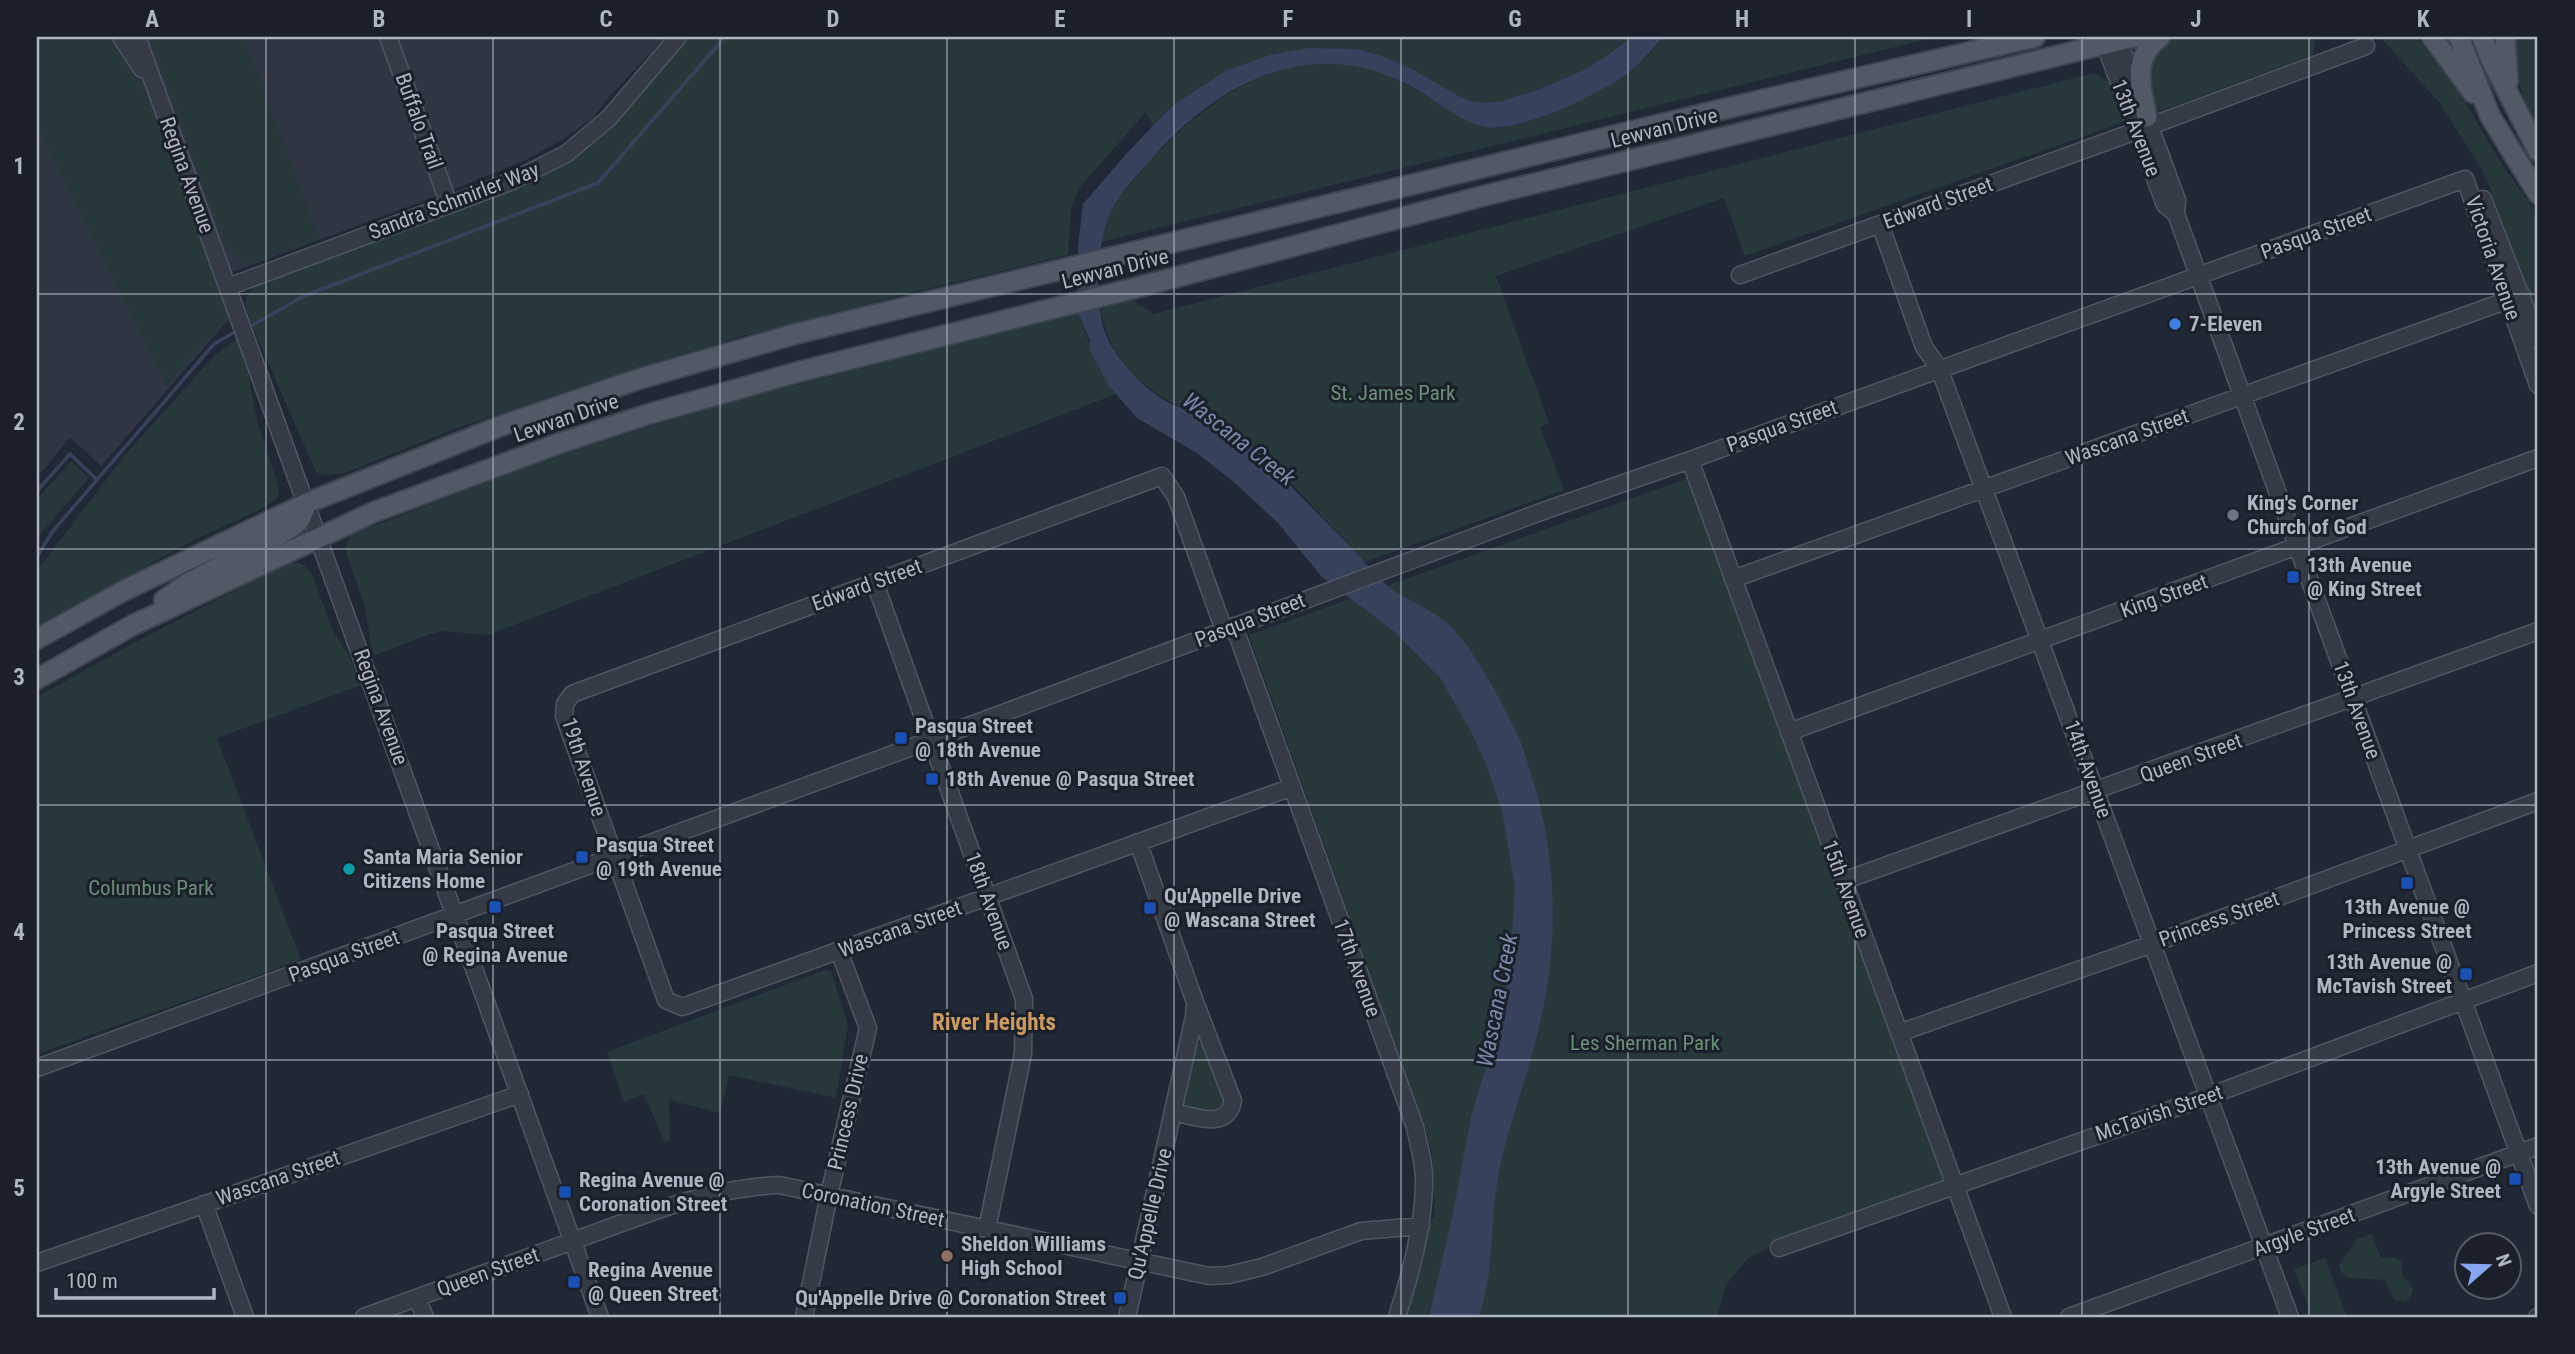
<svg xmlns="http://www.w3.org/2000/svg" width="2575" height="1354" font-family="'Roboto Condensed',sans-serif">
  <rect width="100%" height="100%" fill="#212835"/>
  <path fill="#2f3543" d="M37,37H665L609,97L593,118L566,137L526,160L440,195L216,278L230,318L101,466L70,437L37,478Z"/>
  <path fill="#27383a" d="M37,37H113L130,62L149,101L229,317L166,386L37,128Z
    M150,37H244L319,239L245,265L225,246Z
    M688,37H1633L1588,68L1540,89L1502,101L1484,103L1466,100L1412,69L1382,56L1358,49L1310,48L1172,106L1153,126L1146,112L1079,188L1071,209L1068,255L894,297L743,336L599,380L457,428L345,473L323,475L316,472L249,319C244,303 244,297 256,285L526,184L567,160L611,126Z
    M1664,37H1936L1101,242C1105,231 1107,217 1113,207C1120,195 1131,184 1139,174C1193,108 1287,37 1377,70C1408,82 1435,103 1465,118C1471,121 1478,126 1484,127C1527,134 1603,88 1638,64C1648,57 1656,46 1664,37Z
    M2187,37H2316L2313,55L2160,111L2151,105C2146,84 2140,55 2164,42C2170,39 2180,38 2187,37Z
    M2380,37H2417L2460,94L2503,166L2538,215V315L2484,173L2440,103Z
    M2514,37H2538V135C2523,100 2515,75 2514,37Z
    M2094,73L2113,85L2124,122L1745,256L1724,198L1496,276L1549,423L1540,427L1564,490L1365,562C1330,526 1297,488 1261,453C1252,445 1239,440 1229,434C1168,398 1116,386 1100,308L1133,300L1153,314Z
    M1078,313L1097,363L1116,394L488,635L444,631L430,634L373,656L365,607L347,555L346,548L350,536L358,532L531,465L714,406Z
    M237,338L248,374L258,425L276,479L279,492L278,497L265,507L188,543L37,626V571L125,455L214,356Z
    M71,461L89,478L37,538V499Z
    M1689,478L1948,1182L1775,1243L1747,1259L1726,1285L1717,1317H1405L1423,1261L1430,1219H1435L1432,1154L1427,1133L1249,635Z
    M297,562L304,565L312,574L332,629L354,664L361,685L217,738L301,960L37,1054V697L130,645L286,564Z
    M825,970L831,971L848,1025L836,1098L729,1075L720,1113L669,1100L670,1141L665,1143L644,1094L624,1102L607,1052Z
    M1203,1042L1225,1102C1215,1115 1200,1112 1186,1109L1184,1105L1197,1044Z
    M2372,1234L2381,1258L2392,1257L2402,1261V1275L2412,1287L2413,1292L2406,1302L2394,1300L2386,1281C2371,1275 2343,1286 2339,1266L2357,1239Z
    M2325,1258L2347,1317H2312L2294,1269Z"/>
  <path fill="#36425c" d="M1633,37H1664C1650,51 1638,67 1621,78C1592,97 1519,133 1484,127C1460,122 1430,96 1407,84C1308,33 1214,85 1148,163C1136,177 1120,193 1112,209C1097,239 1093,303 1106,335C1117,360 1141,386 1164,400C1172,405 1183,408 1191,412C1210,421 1244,439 1259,452C1266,458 1272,467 1279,474C1304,500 1329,525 1355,551C1366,563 1376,577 1389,587C1407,601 1430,608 1447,623C1473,646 1500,700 1516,731C1523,745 1527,762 1532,777C1559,862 1559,953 1536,1039C1525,1084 1508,1127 1499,1172C1489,1219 1496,1272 1478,1317H1429L1452,1218L1472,1113L1500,1022L1503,998L1509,977L1515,888L1502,811L1487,766L1470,730L1441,679L1395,632L1322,577L1277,522L1235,483L1197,453L1137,418L1109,386L1090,350V340L1078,313V246L1083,204L1128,152L1172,106L1225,71L1270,55L1309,48L1358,49L1382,56L1412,69L1466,100L1485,103L1502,101L1540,89L1588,68Z"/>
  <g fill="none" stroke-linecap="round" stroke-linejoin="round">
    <path stroke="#36425c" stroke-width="3.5" d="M251,326L304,296L598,183L725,37
      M37,491L70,454L97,480
      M37,557L52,532L214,344L235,332"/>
    <g stroke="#4f5561" stroke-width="19">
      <path id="minor" d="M121,37L142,69
        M137,37L600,1317
        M388,37L449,204
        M2102,37L2165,205L2176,214
        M2117,37L2177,200L2176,214L2538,1206
        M2150,126L2366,46
        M2465,179L2538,385
        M2483,199L2538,340
        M1880,224L1924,347L1939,368L2290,1317
        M1740,275L2136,131
        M228,287L510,182L566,154L609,118L678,37
        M1690,460L2003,1317
        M1733,579L2522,295
        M875,583L1024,999L1023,1054L987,1229
        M1234,626L1415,1127C1419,1146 1425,1166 1424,1185C1423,1230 1410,1275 1397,1317
        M1224,630L1176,497L1162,476L572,694L565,704L564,716L666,1000L682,1007L1292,787
        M1789,732L2538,458
        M1843,881L2538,631
        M1899,1033L2152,944L2538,801
        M37,1068L931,740L1546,510L1690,460L2465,179
        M1173,1112C1194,1116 1227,1131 1233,1101L1197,1007
        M204,1204L245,1317
        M1779,1248L2209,1096L2538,973
        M37,1263L520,1094
        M417,1298L425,1317
        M364,1317L655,1211C696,1197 736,1187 779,1185L1209,1276L1229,1275L1262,1267L1361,1231L1421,1226
        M804,1317L829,1195L868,1028L839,951
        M1127,1317L1194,1017L1195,1002L1138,842
        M2069,1317L2538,1146
        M2537,1317H2538"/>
    </g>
    <g stroke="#3e4350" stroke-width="23">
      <path id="major" d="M2432,37L2473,93
        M2459,37L2490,116L2538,194
        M2482,37L2492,62L2538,151
        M2505,37L2508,81
        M2147,117C2141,87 2131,58 2160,37
        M164,600L187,584L286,531L300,520L307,503
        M37,639L125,590L307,503L506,424L639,379L795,334L1736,106L2035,37
        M37,679L133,625L374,512L560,443L649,414L798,372L1135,288L1483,196L2134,37"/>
    </g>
    <use href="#minor" stroke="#343a46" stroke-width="16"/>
    <use href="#major" stroke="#525966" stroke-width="19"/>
  </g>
  <path fill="none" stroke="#afb5c3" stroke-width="2" stroke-opacity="0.55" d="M266,37V1317M493,37V1317M720,37V1317M947,37V1317M1174,37V1317M1401,37V1317M1628,37V1317M1855,37V1317M2082,37V1317M2309,37V1317M37,294H2538M37,549H2538M37,805H2538M37,1060H2538"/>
  <circle fill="#3f7fe0" stroke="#1a1f2a" stroke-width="2.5" cx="2175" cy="324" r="7"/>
  <circle fill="#6b7280" stroke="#1a1f2a" stroke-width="2.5" cx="2233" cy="515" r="7"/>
  <g fill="#1a4fb4" stroke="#1a1f2a" stroke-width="2.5">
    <rect x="2286" y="570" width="14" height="14" rx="3.5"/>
    <rect x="894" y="731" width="14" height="14" rx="3.5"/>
    <rect x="925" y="772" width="14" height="14" rx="3.5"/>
    <rect x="575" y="850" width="14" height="14" rx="3.5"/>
    <rect x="2400" y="876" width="14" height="14" rx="3.5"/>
    <rect x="488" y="900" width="14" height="14" rx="3.5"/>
    <rect x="1143" y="901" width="14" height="14" rx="3.5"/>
    <rect x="2459" y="967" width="14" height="14" rx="3.5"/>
    <rect x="2508" y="1172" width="14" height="14" rx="3.5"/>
    <rect x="558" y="1185" width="14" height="14" rx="3.5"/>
    <rect x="567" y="1275" width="14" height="14" rx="3.5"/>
    <rect x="1113" y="1291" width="14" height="14" rx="3.5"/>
  </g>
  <circle fill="#0f9aa8" stroke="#1a1f2a" stroke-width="2.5" cx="349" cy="869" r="7"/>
  <circle fill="#8d6e63" stroke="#1a1f2a" stroke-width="2.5" cx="947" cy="1256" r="7"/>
  <g text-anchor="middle" stroke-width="6" stroke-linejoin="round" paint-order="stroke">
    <g font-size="21" fill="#afb5c3" stroke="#1a1f2a">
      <text transform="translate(419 121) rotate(70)" y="7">Buffalo Trail</text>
      <text transform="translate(1664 128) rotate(-14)" y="7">Lewvan Drive</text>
      <text transform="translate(2136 128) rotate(69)" y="7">13th Avenue</text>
      <text transform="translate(187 175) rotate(70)" y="7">Regina Avenue</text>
      <text transform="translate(454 201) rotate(-21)" y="7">Sandra Schmirler Way</text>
      <text transform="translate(1938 203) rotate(-20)" y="7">Edward Street</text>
      <text transform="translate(2316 233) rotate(-20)" y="7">Pasqua Street</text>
      <text transform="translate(2493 258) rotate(71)" y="7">Victoria Avenue</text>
      <text transform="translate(1115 269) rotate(-14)" y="7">Lewvan Drive</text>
      <text transform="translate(566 418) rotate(-19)" y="7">Lewvan Drive</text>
      <text transform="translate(1782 426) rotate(-20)" y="7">Pasqua Street</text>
      <text transform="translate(2127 437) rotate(-20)" y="7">Wascana Street</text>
      <text transform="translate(867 585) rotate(-20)" y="7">Edward Street</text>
      <text transform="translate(2164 596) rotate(-20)" y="7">King Street</text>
      <text transform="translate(1250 620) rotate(-21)" y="7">Pasqua Street</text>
      <text transform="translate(381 707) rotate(70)" y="7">Regina Avenue</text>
      <text transform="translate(2357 710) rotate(70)" y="7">13th Avenue</text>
      <text transform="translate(2191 758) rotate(-20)" y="7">Queen Street</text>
      <text transform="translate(584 767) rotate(72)" y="7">19th Avenue</text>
      <text transform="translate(2088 769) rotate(70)" y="7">14th Avenue</text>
      <text transform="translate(1846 889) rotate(70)" y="7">15th Avenue</text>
      <text transform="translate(989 901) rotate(70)" y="7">18th Avenue</text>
      <text transform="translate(2219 919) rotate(-20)" y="7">Princess Street</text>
      <text transform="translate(900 929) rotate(-20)" y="7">Wascana Street</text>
      <text transform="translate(344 956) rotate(-20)" y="7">Pasqua Street</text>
      <text transform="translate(1357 968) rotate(70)" y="7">17th Avenue</text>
      <text transform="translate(848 1112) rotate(-77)" y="7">Princess Drive</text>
      <text transform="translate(2159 1113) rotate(-19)" y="7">McTavish Street</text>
      <text transform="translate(278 1178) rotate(-19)" y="7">Wascana Street</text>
      <text transform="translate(873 1205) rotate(12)" y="7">Coronation Street</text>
      <text transform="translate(1150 1214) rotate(-77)" y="7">Qu'Appelle Drive</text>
      <text transform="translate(2304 1232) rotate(-20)" y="7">Argyle Street</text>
      <text transform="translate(488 1272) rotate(-20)" y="7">Queen Street</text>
    </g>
    <g font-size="21" font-weight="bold" fill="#afb5c3" stroke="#1a1f2a" text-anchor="start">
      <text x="2189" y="331">7-Eleven</text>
      <text x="2247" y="510">King's Corner<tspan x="2247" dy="24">Church of God</tspan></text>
      <text x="2307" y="572">13th Avenue<tspan x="2307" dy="24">@ King Street</tspan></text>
      <text x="915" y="733">Pasqua Street<tspan x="915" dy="24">@ 18th Avenue</tspan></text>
      <text x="946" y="786">18th Avenue @ Pasqua Street</text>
      <text x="596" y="852">Pasqua Street<tspan x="596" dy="24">@ 19th Avenue</tspan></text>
      <text x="363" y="864">Santa Maria Senior<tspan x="363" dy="24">Citizens Home</tspan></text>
      <text x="1164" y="903">Qu'Appelle Drive<tspan x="1164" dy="24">@ Wascana Street</tspan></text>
      <text x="2407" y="914" text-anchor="middle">13th Avenue @<tspan x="2407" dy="24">Princess Street</tspan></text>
      <text x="495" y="938" text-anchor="middle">Pasqua Street<tspan x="495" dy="24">@ Regina Avenue</tspan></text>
      <text x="2452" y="969" text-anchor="end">13th Avenue @<tspan x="2452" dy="24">McTavish Street</tspan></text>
      <text x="2501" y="1174" text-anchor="end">13th Avenue @<tspan x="2501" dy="24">Argyle Street</tspan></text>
      <text x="579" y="1187">Regina Avenue @<tspan x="579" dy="24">Coronation Street</tspan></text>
      <text x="961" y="1251">Sheldon Williams<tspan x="961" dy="24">High School</tspan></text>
      <text x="588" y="1277">Regina Avenue<tspan x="588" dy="24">@ Queen Street</tspan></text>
      <text x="1106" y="1305" text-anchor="end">Qu'Appelle Drive @ Coronation Street</text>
    </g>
    <g font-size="21" fill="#689176" stroke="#1a1f2a">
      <text x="1393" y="400">St. James Park</text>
      <text x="151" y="895">Columbus Park</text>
      <text x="1645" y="1050">Les Sherman Park</text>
    </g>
    <g font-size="23" font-style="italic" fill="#7989aa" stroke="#1a1f2a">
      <text transform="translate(1239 439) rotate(38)" y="8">Wascana Creek</text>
      <text transform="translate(1497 1000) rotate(-79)" y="8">Wascana Creek</text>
    </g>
    <g font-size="23" font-weight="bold" fill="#cb9962" stroke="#1a1f2a">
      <text x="994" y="1030">River Heights</text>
    </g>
  </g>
  <rect width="2575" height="1354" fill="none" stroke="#1a1f2a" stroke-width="77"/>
  <g transform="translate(2488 1266) rotate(70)"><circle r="33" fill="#1a1f2a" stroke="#565b67" stroke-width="2"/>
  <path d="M0-5L12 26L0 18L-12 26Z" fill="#87a5f0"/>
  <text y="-10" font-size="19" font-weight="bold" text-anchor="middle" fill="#afb5c3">N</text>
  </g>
  <path d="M56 1288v10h158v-10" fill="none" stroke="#afb5c3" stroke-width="3.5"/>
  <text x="66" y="1288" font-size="21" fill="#afb5c3" stroke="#1a1f2a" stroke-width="5" paint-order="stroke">100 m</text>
  <rect x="38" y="38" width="2498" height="1278" fill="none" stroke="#afb5c3" stroke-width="2.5"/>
  <g font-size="23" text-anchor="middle" font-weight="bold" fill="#afb5c3">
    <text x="152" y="27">A</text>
    <text x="379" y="27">B</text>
    <text x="606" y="27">C</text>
    <text x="833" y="27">D</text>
    <text x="1060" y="27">E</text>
    <text x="1288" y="27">F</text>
    <text x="1515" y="27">G</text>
    <text x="1742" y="27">H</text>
    <text x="1969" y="27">I</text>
    <text x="2196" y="27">J</text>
    <text x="2423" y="27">K</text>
    <text x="19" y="174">1</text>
    <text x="19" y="430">2</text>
    <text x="19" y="685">3</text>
    <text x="19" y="940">4</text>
    <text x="19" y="1196">5</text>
  </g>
</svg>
